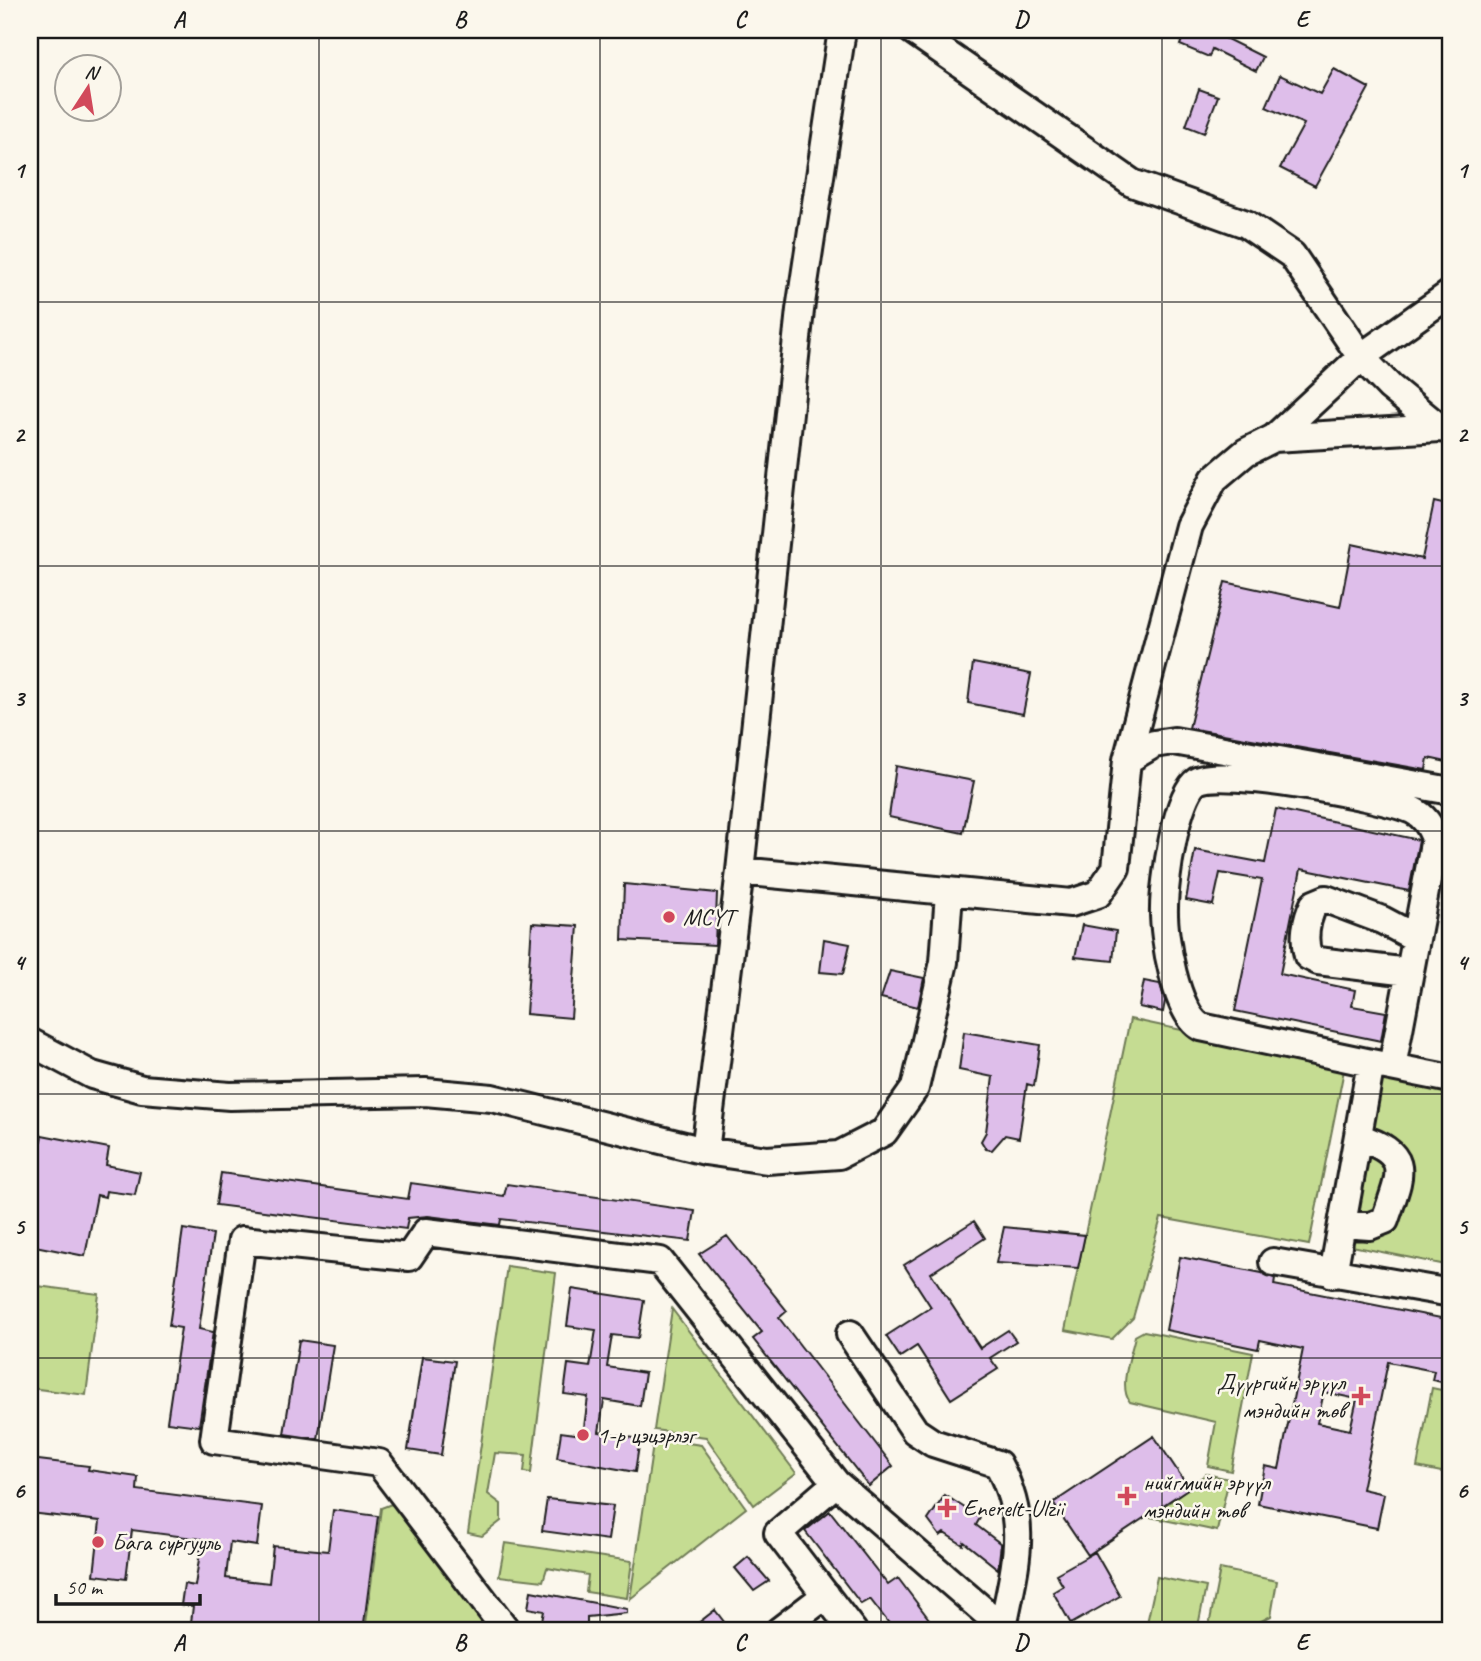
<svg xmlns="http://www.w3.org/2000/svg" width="1481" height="1661" font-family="Caveat,sans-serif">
  <rect width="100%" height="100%" fill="#fbf7ec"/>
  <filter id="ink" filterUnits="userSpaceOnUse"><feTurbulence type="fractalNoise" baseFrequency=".0143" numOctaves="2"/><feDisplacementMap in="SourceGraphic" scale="14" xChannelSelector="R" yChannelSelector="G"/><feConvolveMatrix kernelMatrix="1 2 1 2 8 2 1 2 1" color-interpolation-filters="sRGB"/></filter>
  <g filter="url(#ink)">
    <path fill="#c5dc92" stroke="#707c57" stroke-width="2" d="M1130,1019L1345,1065L1309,1245L1161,1218L1133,1318L1112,1339L1065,1330Z
      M1376,1067L1451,1083V1266L1342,1244Z
      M507,1266L556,1273L531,1473L524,1472L526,1455L495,1453L488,1494L501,1504V1521L482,1536L468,1533Z
      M30,1285L99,1294L86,1395L30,1388Z
      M672,1309L796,1473L754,1505L706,1437L654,1430Z
      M1144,1331L1253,1353L1231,1471L1208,1466L1216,1422L1130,1402C1118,1387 1131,1355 1135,1336Z
      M1432,1388L1451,1392V1474L1417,1467Z
      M654,1438L701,1445L746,1508L630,1599Z
      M1206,1474L1229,1479L1217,1531L1150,1517Z
      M402,1500L488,1631H365L381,1508Z
      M505,1543L632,1561L627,1598L586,1592L588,1575L547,1568L543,1581L499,1576Z
      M1220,1569L1277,1581L1271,1616L1242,1631H1208Z
      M1157,1577L1206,1587L1197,1631H1163L1147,1623Z"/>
    <path fill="#debeea" stroke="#1c1c1c" stroke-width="2" fill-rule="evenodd" d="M1186,30H1209L1263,57L1256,71L1212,49L1209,57L1180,45Z
      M1334,69L1369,88L1315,186L1280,168L1304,124L1266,107L1280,75L1320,94Z
      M1199,89L1218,96L1204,133L1186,126Z
      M1434,502L1451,506V587L1444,624H1451V763L1428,758L1426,770L1189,728L1225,582L1340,607L1352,544L1422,559Z
      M973,663L1031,674L1023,714L968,703Z
      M896,766L974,781L963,833L889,817Z
      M1276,809L1419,840L1409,891L1301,869L1280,974L1355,990L1352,1006L1386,1012L1381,1041L1235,1011L1262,880L1220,873L1213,905L1186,900L1195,850L1265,863Z
      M624,884L717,893L715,945L622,940Z
      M532,923L578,926L571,1018L526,1014Z
      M1082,925L1116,931L1113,961L1075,957Z
      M824,939L850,944L843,974L820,972Z
      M890,971L924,978L918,1007L881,998Z
      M1144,981L1160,984L1165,1001L1163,1012L1139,1007Z
      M964,1032L1040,1045L1034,1086L1027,1084L1019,1138L1005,1135L992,1150L986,1149L981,1141L986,1132L993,1077L959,1070Z
      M42,1135L109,1148L106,1165L140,1172L135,1195L106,1191L105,1197L97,1195L85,1256L30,1245V1197Z
      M221,1173L408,1199L411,1183L504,1196L507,1184L695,1211L690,1241L501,1219L500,1225L428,1216L408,1218L406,1229L216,1205Z
      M974,1221L985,1238L931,1273L980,1348L1008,1330L1016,1341L990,1358L998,1369L951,1399L917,1346L900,1357L886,1336L931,1307L904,1265Z
      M1004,1227L1085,1235L1078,1268L996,1263Z
      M183,1229L213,1234L199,1329L213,1332L199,1426L167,1422L181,1328L169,1326Z
      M727,1236L787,1311L779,1318L893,1466L869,1486L753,1339L762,1332L699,1254Z
      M1180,1257L1262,1273L1275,1278L1274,1285L1451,1320V1384L1432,1380L1434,1371L1388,1362L1362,1489L1384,1494L1377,1528L1258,1504L1265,1466L1279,1469L1303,1349L1260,1340L1258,1349L1166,1330ZM1324,1392L1357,1399L1350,1430L1317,1423Z
      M572,1289L644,1300L638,1338L612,1335L607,1367L645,1373L640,1406L604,1400L599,1432L640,1439L635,1472L557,1458L561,1432L583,1435L588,1397L564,1394L568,1364L590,1367L596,1330L567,1326Z
      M299,1340L333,1345L318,1439L284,1434Z
      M422,1357L455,1361L441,1455L408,1450Z
      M1154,1436L1189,1488L1088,1555L1053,1503Z
      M30,1459L89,1466L88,1470L138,1477L137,1490L262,1506L257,1546L230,1542L226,1578L269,1583L273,1546L328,1551L333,1510L378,1516L363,1631H285L230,1624L229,1631H190L193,1606L181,1605L184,1584L195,1586L202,1539L132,1530L126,1579L94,1575L100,1521L30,1513Z
      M945,1495L980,1518L976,1525L1001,1544L998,1569L964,1542L963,1545L944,1533L940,1536L928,1520Z
      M547,1499L613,1506L608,1540L542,1531Z
      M830,1511L888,1585L898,1578L938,1631H895L870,1599L861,1604L805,1531Z
      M1095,1552L1120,1596L1071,1624L1053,1592L1063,1586L1056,1574Z
      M748,1557L769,1581L754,1591L735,1568Z
      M531,1591L627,1609V1613L587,1617V1631H564L541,1626L544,1611L528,1608Z
      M715,1610L731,1631H688Z"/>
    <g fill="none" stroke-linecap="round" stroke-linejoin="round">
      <g stroke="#1c1c1c" stroke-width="32">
        <path id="minor" d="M912,30L1132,183L1246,224L1292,255L1361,357L1390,387L1440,428L1451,430
          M1274,438L1440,428
          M1127,760L1189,526L1214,479L1246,452L1274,438L1361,357L1451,293
          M740,871L1071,903L1098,894L1116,868L1127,760L1154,744L1174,741L1451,791
          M1408,972L1318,961L1308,956C1303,939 1306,920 1314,904L1326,899L1382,920L1414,937
          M30,1042L92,1075L142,1089L230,1096L425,1092L492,1098L705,1151L767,1160L839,1155L884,1132L915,1088L944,962L949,893
          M1371,1063L1201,1027C1176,1014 1163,936 1164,908C1164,883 1176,794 1197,781C1222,767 1383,797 1412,810C1425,816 1430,826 1435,838L1392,1067
          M705,1151L740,871L800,310L842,30
          M1342,1224L1370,1226L1385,1220C1401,1173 1413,1155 1358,1137
          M1273,1262L1451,1293
          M1333,1274L1371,1063L1451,1079
          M850,1334L915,1431L933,1443L998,1464C1030,1524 1015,1564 1003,1627
          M836,1483L778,1533L853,1631
          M507,1631L379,1463L214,1440L242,1240L409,1257L426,1232L660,1261L836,1483L1007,1631
          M779,1631L826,1595"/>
      </g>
      <use href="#minor" stroke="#fbf7ec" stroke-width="26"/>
    </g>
  </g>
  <path fill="none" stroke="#1c1c1c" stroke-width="2" stroke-opacity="0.55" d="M319,30V1631M600,30V1631M881,30V1631M1162,30V1631M30,302H1451M30,566H1451M30,831H1451M30,1094H1451M30,1358H1451"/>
  <g fill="#d1495b" stroke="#fbf7ec" stroke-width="2.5">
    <circle cx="669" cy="917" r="7"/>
    <path d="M1357.5 1385.5h7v7h7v7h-7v7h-7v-7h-7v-7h7z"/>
    <circle cx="583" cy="1435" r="7"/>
    <path d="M1123.5 1485.5h7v7h7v7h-7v7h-7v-7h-7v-7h7z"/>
    <path d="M943.5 1497.5h7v7h7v7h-7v7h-7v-7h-7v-7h7z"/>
    <circle cx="98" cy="1542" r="7"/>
  </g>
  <g text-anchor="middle" stroke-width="5" stroke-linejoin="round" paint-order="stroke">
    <g font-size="24" fill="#1c1c1c" stroke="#fbf7ec" text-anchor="start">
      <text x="683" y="925">МСҮТ</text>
      <text x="1345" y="1390" text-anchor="end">Дүүргийн эрүүл<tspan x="1345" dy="28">мэндийн төв</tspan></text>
      <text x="597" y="1443">1-р цэцэрлэг</text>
      <text x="1143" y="1490">нийгмийн эрүүл<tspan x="1143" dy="28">мэндийн төв</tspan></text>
      <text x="963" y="1516">Enerelt-Ulzii</text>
      <text x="112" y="1550">Бага сургууль</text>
    </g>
  </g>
  <rect width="1481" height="1661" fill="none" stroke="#fbf7ec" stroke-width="77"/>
  <g transform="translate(88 88) rotate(12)"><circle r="33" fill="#fbf7ec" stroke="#a29f99" stroke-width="2"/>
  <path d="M0-5L12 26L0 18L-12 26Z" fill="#d1495b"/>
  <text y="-10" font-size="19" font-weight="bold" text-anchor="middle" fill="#1c1c1c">N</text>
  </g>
  <path d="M56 1594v10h144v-10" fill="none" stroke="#1c1c1c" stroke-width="3.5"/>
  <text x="66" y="1594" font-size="21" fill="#1c1c1c" stroke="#fbf7ec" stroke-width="5" paint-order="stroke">50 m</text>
  <rect x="38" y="38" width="1404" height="1584" fill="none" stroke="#1c1c1c" stroke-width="2.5"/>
  <g font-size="23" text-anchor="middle" font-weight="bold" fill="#1c1c1c">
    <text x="179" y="27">A</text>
    <text x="460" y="27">B</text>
    <text x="740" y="27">C</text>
    <text x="1021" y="27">D</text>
    <text x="1302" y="27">E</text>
    <text x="19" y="178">1</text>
    <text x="1462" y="178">1</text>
    <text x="19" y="442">2</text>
    <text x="1462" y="442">2</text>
    <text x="19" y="706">3</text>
    <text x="1462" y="706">3</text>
    <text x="19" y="970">4</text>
    <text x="1462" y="970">4</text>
    <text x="19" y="1234">5</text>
    <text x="1462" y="1234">5</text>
    <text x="19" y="1498">6</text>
    <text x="1462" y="1498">6</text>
    <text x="179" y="1650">A</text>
    <text x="460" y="1650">B</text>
    <text x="740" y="1650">C</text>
    <text x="1021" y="1650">D</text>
    <text x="1302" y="1650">E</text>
  </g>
</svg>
